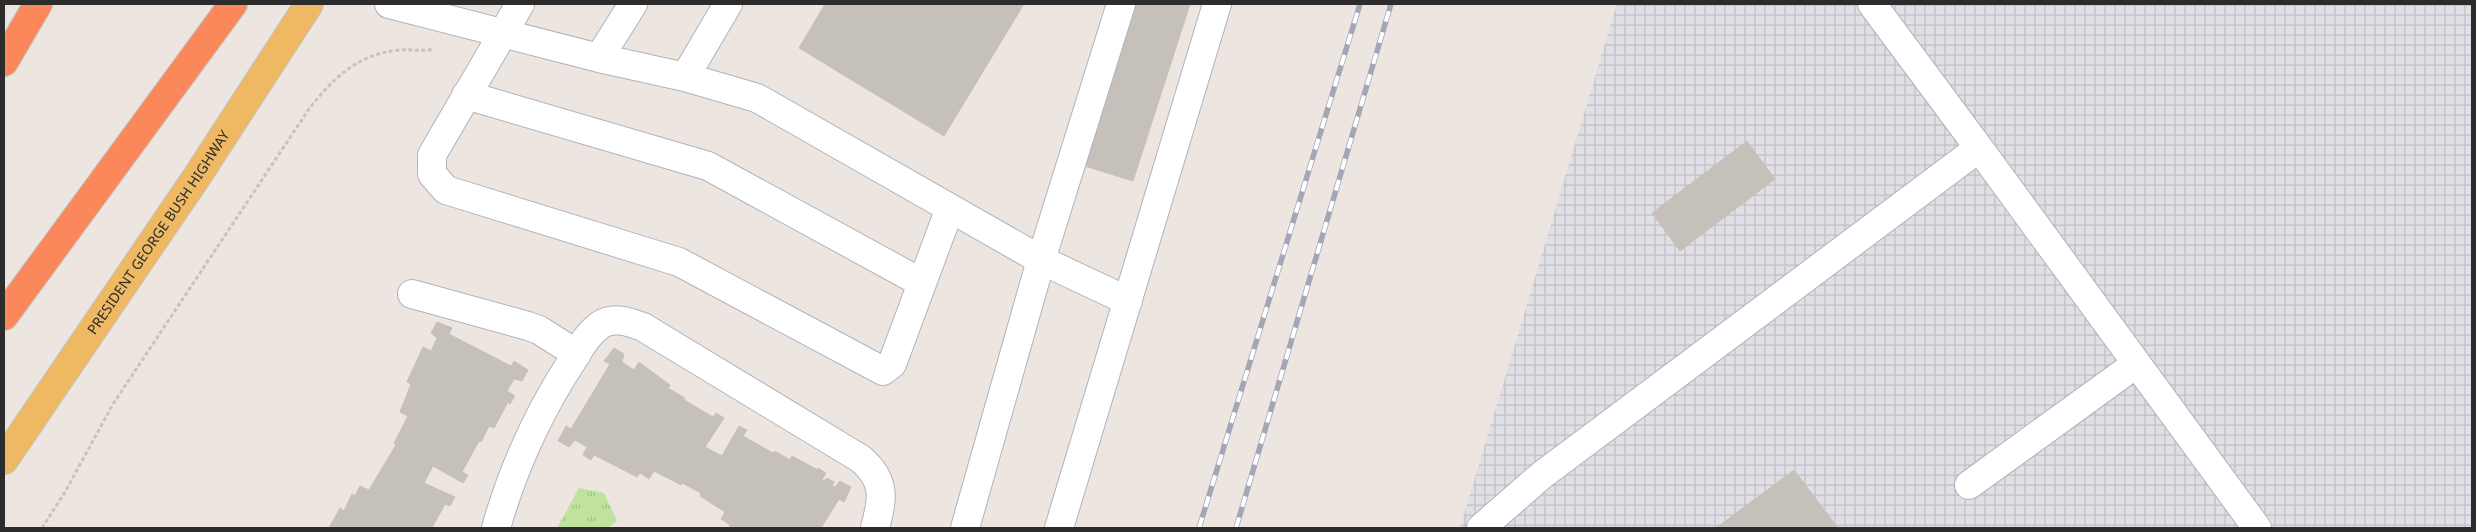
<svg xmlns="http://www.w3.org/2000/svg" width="2476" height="532" font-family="'Noto Sans',sans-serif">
  <defs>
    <pattern id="industrial-grid" width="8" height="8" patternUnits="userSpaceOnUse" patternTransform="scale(1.25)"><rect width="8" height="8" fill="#e0dfe6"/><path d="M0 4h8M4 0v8" fill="none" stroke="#c0c0c5"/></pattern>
    <pattern id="park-tufts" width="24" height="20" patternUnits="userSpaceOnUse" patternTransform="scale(1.25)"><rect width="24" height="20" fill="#bfe29c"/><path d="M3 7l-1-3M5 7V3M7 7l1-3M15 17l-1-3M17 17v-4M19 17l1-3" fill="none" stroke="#a4c287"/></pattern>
  </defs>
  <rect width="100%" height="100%" fill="#ede5df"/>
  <path fill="url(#industrial-grid)" d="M1617,4H2472V528H1460Z"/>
  <path fill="url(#park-tufts)" d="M579,488L604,493L617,521L608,528H557Z"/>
  <path fill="#c6c0ba" stroke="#c9c0b8" d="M825,4H1024L944,136L799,48Z
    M1129,4H1190L1133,181L1078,164Z
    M1747,141L1775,179L1680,251L1652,213Z
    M437,322L452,328L449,334L511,366L514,361L528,370L522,381L514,379L507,391L515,396L510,404L508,402L494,428L489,426L481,442L479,441L462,472L468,475L463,483L433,466L424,483L455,497L450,506L445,504L432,528H329L340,508L344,511L352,494L355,496L360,486L369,490L396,445L394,443L408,416L400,412L411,384L407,382L423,347L431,351L437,338L431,333Z
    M614,348L624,354L622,362L634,370L639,362L670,385L668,388L685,398L684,400L713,417L716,413L724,418L705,447L722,456L739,426L747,430L743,436L773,453L775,451L790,460L792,456L818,470V468L826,473L822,480L824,481L827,478L834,482L832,486L835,487L840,481L851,487L844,502L839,499L821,528H729L730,525L721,519L725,512L700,496L701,493L682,483L681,485L654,471L649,479L640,473L637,477L594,455L591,460L583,455L587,447L575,440L569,447L558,441L566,426L571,429L610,364L604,361Z
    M1794,470L1838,528H1716Z"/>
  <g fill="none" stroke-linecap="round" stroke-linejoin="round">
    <g stroke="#afb3bc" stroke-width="30">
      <path id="minor" d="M389,4L599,58L685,77L757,98L1041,260L1121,4
        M520,4L432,155V174L446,190L679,262L883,371L892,364L950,208
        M1872,4L1979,148
        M599,58L633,4
        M685,77L728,4
        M466,95L708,166L922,283
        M412,294L528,326L539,330L577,354
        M1969,485L2136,364
        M496,528C513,468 539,411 574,358C581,346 588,334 600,325C614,316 629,322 643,327L861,459C886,481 883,498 875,528
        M965,528L1041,260L1128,301
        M1059,528L1217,4
        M1481,528L1542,475L1979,148L2257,528"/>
    </g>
    <g stroke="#c4c4c4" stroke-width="30">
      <g id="major">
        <path id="s1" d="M4,460L198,175L309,4"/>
      </g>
    </g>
    <g stroke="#c4c4c4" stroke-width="30">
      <path id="highway" d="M4,62L38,4
        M4,316L233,4"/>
    </g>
    <path stroke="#c4c4c4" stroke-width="3" stroke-dasharray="4 2.5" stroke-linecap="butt" d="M42,528L65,492L113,404L309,109C333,78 359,53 400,50C412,49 422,52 434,49"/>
    <use href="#minor" stroke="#fff" stroke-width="28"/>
    <use href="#major" stroke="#eeb962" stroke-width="28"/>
    <use href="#highway" stroke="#fb885b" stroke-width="28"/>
    <g stroke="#a1a7b6" stroke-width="5.5">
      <path id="rail" d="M1199,528L1360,4
        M1236,528L1391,4"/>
    </g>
    <use href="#rail" stroke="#fff" stroke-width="4" stroke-dasharray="11" stroke-linecap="butt"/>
  </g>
  <g text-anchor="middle" stroke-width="4" stroke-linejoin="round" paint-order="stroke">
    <g font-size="14" fill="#2c2c2c" stroke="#fff">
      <text dy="5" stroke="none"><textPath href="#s1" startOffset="275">PRESIDENT GEORGE BUSH HIGHWAY</textPath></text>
    </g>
  </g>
  <rect width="2476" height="532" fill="none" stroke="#2c2c2c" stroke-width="10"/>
</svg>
